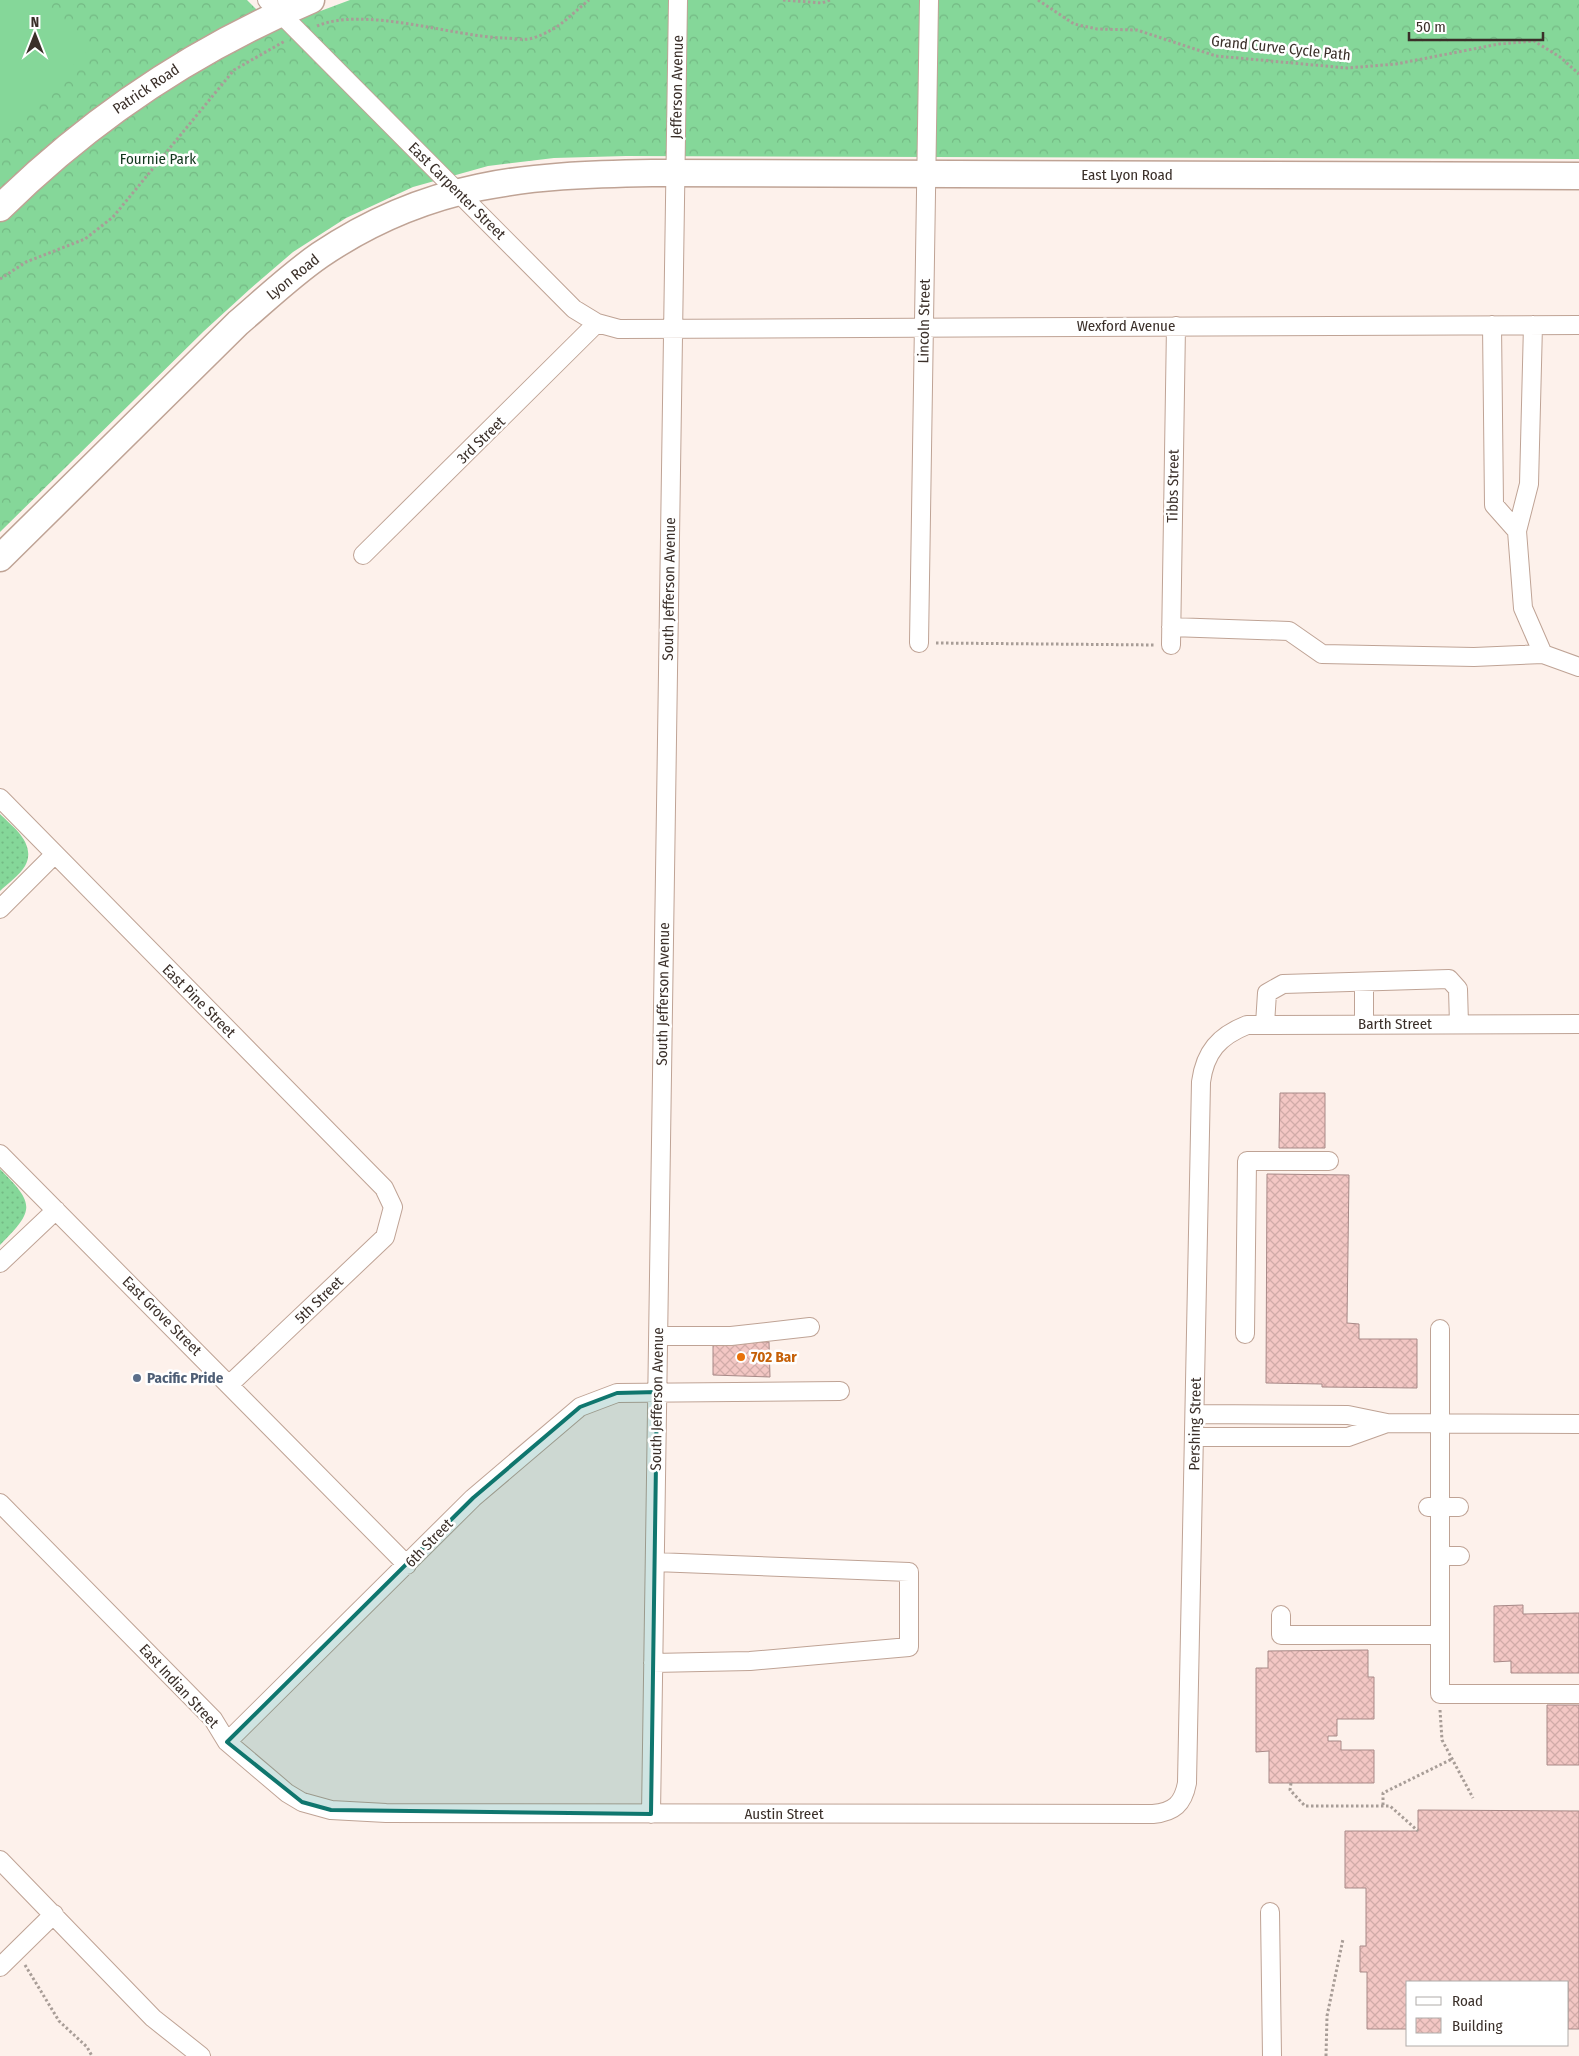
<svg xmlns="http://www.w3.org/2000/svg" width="1579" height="2056" font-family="'Fira Sans Condensed',sans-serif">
  <defs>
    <pattern id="grass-dots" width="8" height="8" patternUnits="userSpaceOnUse" patternTransform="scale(1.25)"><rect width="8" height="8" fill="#85d799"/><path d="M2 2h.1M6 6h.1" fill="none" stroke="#74b984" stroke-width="1.8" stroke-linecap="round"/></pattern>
    <pattern id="forest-crowns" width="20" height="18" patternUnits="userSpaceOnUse" patternTransform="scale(1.25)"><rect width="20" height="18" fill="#85d799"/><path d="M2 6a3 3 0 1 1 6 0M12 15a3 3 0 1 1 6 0" fill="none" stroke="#74b984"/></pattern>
    <pattern id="building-cross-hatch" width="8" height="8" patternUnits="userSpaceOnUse" patternTransform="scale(1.25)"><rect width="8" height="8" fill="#f3c7c4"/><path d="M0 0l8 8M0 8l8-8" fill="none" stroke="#d1aba8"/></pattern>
  </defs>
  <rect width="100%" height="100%" fill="#fdf1eb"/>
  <path fill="url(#grass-dots)" d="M0,814C13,827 37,844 25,866C20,875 7,884 0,891Z
    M0,1169C35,1204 35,1210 0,1245Z"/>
  <path fill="url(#forest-crowns)" d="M0,0H247L275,28L350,0H1579V159L626,156L554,158L488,166L413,187L346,218L293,252L250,289L204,331L0,532Z"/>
  <path fill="#85d799" d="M0,0H42L90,49L0,135Z"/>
  <path fill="url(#building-cross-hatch)" stroke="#a88987" d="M1280,1093H1325V1148H1279Z
    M1267,1174L1349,1175L1347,1323L1359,1324V1339H1417V1388L1322,1387V1384L1266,1383Z
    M713,1341L769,1342L770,1377L713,1375Z
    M1523,1605V1614L1579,1613V1673H1511V1661L1494,1662V1606Z
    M1368,1650V1677H1374V1719H1337V1736H1328V1741H1341V1750H1374V1783H1269V1751L1256,1752V1668H1268V1651Z
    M1547,1705H1579V1765H1547Z
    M1418,1810L1579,1811V2029H1568V1982H1408V2029H1367V1972H1360V1946H1366V1888H1345V1831H1418Z"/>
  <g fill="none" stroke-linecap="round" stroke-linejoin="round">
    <g stroke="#bfa395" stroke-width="20">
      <path id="minor" d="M267,0L574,309L597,323L619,329L1579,325
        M1492,325L1494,505L1517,531
        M1533,325L1529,484L1517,531L1523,608L1543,654
        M363,555L597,323
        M1171,627L1289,631L1322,654L1474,657L1543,654L1579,667
        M919,643L929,0
        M1171,645L1176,326
        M0,798L384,1188L393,1207L385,1237L230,1384
        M0,909L55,854
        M1265,1024L1267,993L1283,984L1449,979L1458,989L1459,1024
        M1364,1024V982
        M0,1154L407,1565
        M0,1263L56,1210
        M1440,1329V1694H1579
        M1245,1334L1247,1161H1329
        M658,1336H731L810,1327
        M1196,1414L1348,1415L1387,1423L1579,1424
        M1195,1437H1348L1387,1423
        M0,1503L213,1719L227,1742L287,1793L302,1802L331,1810L386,1813L1153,1814C1174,1812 1183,1804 1187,1783L1201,1082C1205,1052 1219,1036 1247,1025L1579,1024
        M1428,1507H1459
        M1440,1556H1460
        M1281,1615V1635H1440
        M653,1663L750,1661L909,1647V1572L655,1562
        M227,1742L473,1498L580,1407L617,1393L840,1391
        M651,1814L678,0
        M0,1860L153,2018L201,2056
        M1270,1912L1272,2056
        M0,1967L54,1914"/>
    </g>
    <g stroke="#bfa395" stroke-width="29">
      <path id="highway" d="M0,208C90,119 195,49 311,0
        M0,558L238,323C265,300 291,275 320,255C428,182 526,175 652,173L1579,176"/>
    </g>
    <path stroke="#a89d97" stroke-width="3" stroke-dasharray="2.5 2.5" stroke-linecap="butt" d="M783,0L822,3L830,0
      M1038,0L1074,24L1097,29L1137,30L1216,56L1347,68L1396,64L1499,44L1534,41L1560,57L1579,74
      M317,26C364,6 451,36 503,38C512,38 524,41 533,38C560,29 568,17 589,0
      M0,279L26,262L85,239L113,217L234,70L285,41
      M936,643L1155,645
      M1440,1710L1442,1740L1473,1798
      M1291,1783L1290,1790L1305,1806H1390L1418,1831
      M1383,1805V1793L1452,1759
      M25,1965L59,2021L87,2047L92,2056
      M1326,2056L1327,2016L1343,1939"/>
    <use href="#minor" stroke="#fff" stroke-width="18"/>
    <use href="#highway" stroke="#fff" stroke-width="26"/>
  </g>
  <path fill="#0f766e" fill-opacity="0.2" stroke="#0f766e" stroke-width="4" stroke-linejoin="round" d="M657,1392L651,1814L331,1810L302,1802L227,1742L473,1498L580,1407L617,1393Z"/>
  <circle fill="#e8710a" stroke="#fff" stroke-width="2" cx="741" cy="1357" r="5"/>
  <circle fill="#5c6f8a" stroke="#fff" stroke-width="2" cx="137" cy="1378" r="5"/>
  <g text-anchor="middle" stroke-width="5" stroke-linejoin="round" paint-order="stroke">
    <g font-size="15" fill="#3a2f29" stroke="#fff">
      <text transform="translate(1281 48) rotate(6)" y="5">Grand Curve Cycle Path</text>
      <text transform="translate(677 87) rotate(-89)" y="5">Jefferson Avenue</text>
      <text transform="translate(146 89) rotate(-34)" y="5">Patrick Road</text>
      <text x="1127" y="180">East Lyon Road</text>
      <text transform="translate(457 191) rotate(45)" y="5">East Carpenter Street</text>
      <text transform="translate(293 277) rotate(-39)" y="5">Lyon Road</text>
      <text transform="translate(924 321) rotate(-89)" y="5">Lincoln Street</text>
      <text x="1126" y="331">Wexford Avenue</text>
      <text transform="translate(481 440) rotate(-44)" y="5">3rd Street</text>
      <text transform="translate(1173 486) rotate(-89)" y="5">Tibbs Street</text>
      <text transform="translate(669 589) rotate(-89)" y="5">South Jefferson Avenue</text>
      <text transform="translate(663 994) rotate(-89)" y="5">South Jefferson Avenue</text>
      <text transform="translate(199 1001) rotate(45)" y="5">East Pine Street</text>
      <text x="1395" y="1029">Barth Street</text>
      <text transform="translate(319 1300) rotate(-44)" y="5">5th Street</text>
      <text transform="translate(162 1316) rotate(45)" y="5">East Grove Street</text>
      <text transform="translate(657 1399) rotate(-89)" y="5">South Jefferson Avenue</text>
      <text transform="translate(1195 1424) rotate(-89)" y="5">Pershing Street</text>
      <text transform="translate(429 1543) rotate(-46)" y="5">6th Street</text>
      <text transform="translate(179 1686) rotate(47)" y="5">East Indian Street</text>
      <text x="784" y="1819">Austin Street</text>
    </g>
    <g font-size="15" fill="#11371d" stroke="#fff">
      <text x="158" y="164">Fournie Park</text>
    </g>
    <g font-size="15" font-weight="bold" fill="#c56008" stroke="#fff" text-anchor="start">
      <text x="751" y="1362">702 Bar</text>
    </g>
    <g font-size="15" font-weight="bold" fill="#4e5e75" stroke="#fff" text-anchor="start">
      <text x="147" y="1383">Pacific Pride</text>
    </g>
  </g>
  <rect x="1406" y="1981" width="162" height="65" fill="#ffffff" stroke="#b0aca9"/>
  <rect x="1416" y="1997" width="25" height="8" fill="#ffffff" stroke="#b0aca9"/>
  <text x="1452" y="2006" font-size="15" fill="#3a2f29">Road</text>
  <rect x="1416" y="2018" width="25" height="15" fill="url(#building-cross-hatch)" stroke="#b0aca9"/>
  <text x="1452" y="2031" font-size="15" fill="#3a2f29">Building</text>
  <g transform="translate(35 35)" stroke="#ffffff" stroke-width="4" paint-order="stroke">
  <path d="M0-4L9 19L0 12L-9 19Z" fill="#3a2f29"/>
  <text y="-8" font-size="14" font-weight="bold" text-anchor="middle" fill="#3a2f29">N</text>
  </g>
  <path d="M1409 32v8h134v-8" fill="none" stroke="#3a2f29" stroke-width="2.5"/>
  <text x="1416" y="32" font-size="15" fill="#3a2f29" stroke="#ffffff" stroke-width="4" paint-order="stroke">50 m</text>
</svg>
